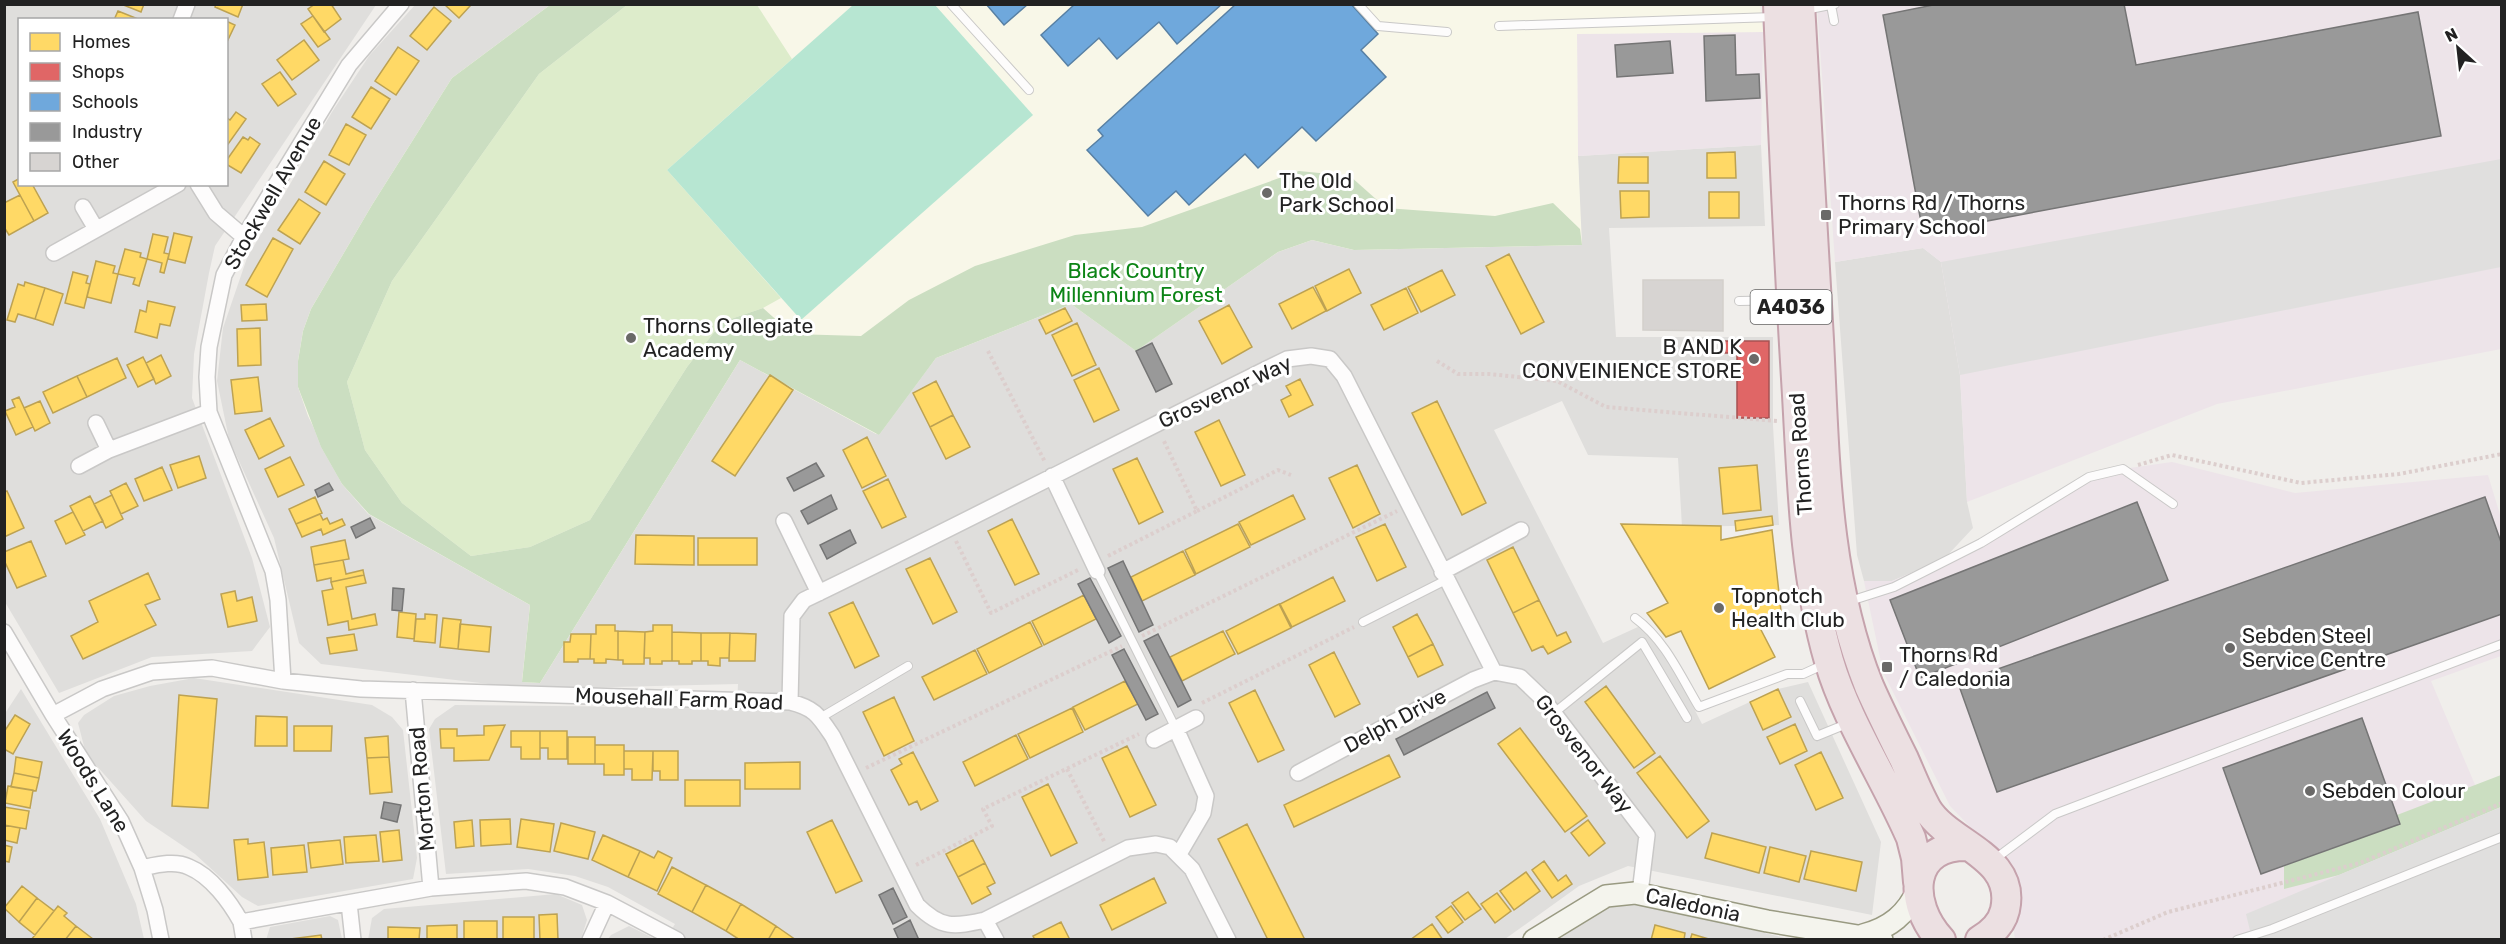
<svg xmlns="http://www.w3.org/2000/svg" width="2506" height="944" font-family="Rubik,sans-serif">
  <rect width="100%" height="100%" fill="#f0eeeb"/>
  <path fill="#dfdedc" fill-rule="evenodd" d="M4,5H376L215,246L209,273L194,354L192,398L252,558L270,627L252,651L152,657L59,693L5,602ZM20,20H226V184H20Z
    M415,5H550L452,78L372,205L311,309L303,331L298,361V387L321,447L342,484L368,514L530,605L522,681L540,683L740,360L879,435L936,358L1071,304L1136,350L1278,252L1312,240L1354,250L1581,245L1578,156L1761,145L1765,226L1609,228L1616,337H1773V426L1779,525L1682,527L1678,458L1588,455L1562,401L1494,430L1603,643L1640,626L1661,644L1702,724L1778,689L1808,682L1881,842L1872,915L1628,866L1579,886L1505,939L665,940L675,924L608,887L575,876L528,869L446,874L429,729L435,719L455,705L737,708L738,684L531,689L321,664L299,643L274,538L229,439L217,381L223,328L247,258L332,112L369,56Z
    M1923,248L1941,262L1960,375L1967,502L1973,528L1944,559L1892,581H1864L1857,555L1835,262Z
    M194,678L372,705L392,717L403,730L417,858L413,879L258,906L242,897L195,854L146,821L86,754L78,723L84,715L114,696L150,686Z
    M21,689L100,819L136,904L144,939H5L4,715Z
    M556,894L582,905L587,920L581,939L368,940L372,918L384,909Z
    M1643,903L1789,939L1558,940L1610,905Z
    M330,916L338,920L342,939L266,940L270,927Z
    M629,926L655,939H608L611,935Z"/>
  <path fill="#ede4e9" d="M1817,5H2501V349L2217,404L1967,502L1960,375L1941,262L1923,248L1835,262Z
    M1763,32L1761,145L1578,156L1577,34Z
    M2172,462L2295,493L2488,475L2501,518V656L2431,681L2487,813L2501,807V939H2015L2003,861L1950,806L1883,672L1864,581H1892L1981,543L2089,477L2123,469Z"/>
  <path fill="#f8f7e8" d="M550,5H1760L1763,32L1577,34L1578,156L1582,245L1354,250L1312,240L1278,252L1136,351L1071,304L936,358L876,434L740,360L540,683L522,682L530,605L369,514L342,484L308,416L298,387V361L303,331L311,309L372,205L452,78Z"/>
  <path fill="#ddeccb" d="M627,5H757L792,59L667,170L781,298L763,308L722,322L687,367L590,520L530,547L471,556L402,503L365,450L347,382L392,281L539,74Z"/>
  <path fill="#cbdec1" d="M550,5H627L539,74L392,281L347,382L365,450L402,503L471,556L530,547L590,520L687,367L722,322L763,308L792,334L861,336L909,300L975,266L1075,235L1142,227L1299,171L1350,176L1386,208L1495,216L1553,203L1580,229L1582,245L1354,250L1312,240L1278,252L1136,351L1071,304L936,358L879,435L740,360L540,683L522,682L530,605L369,514L342,484L321,447L298,387V361L303,331L311,309L372,205L452,78Z
    M2501,775V807L2339,875L2284,889V866L2400,824L2397,815Z"/>
  <path fill="#b7e6d2" d="M853,5H935L1033,115L801,320L667,170Z"/>
  <path fill="#e0dfde" d="M2501,159V267L1960,375L1941,262Z
    M2501,807V939H2252L2246,914Z"/>
  <path fill="#ffd966" stroke="#bda252" stroke-width="1.5" d="M121,4H144L141,12Z
    M216,4H243L238,17L215,7Z
    M315,4H331L341,19L324,32L308,9Z
    M444,4H468L470,6L459,18Z
    M434,7L451,21L427,50L410,36Z
    M118,11L138,19V20H114Z
    M313,16L330,39L318,47L301,24Z
    M226,21L235,25L226,44Z
    M304,40L319,60L292,80L277,60Z
    M398,47L419,61L396,95L375,81Z
    M280,72L296,94L278,106L262,84Z
    M371,87L390,99L371,129L352,117Z
    M236,112L246,119L226,147V117L230,120Z
    M346,124L366,135L349,165L329,155Z
    M243,137L248,140L250,137L260,144L241,173L226,164V161Z
    M1735,152L1736,178H1707V153Z
    M1619,157H1648V183H1618Z
    M324,161L345,174L326,205L305,192Z
    M20,178V184H32L48,213L34,221L13,182Z
    M1620,191H1649V217L1621,218Z
    M1709,192H1739V218H1709Z
    M20,195L34,221L9,235L4,227V203Z
    M299,199L320,213L300,244L278,230Z
    M174,233L192,237L185,263L168,259Z
    M153,234L168,237L164,253L169,254L164,273L160,272L162,263L147,259Z
    M273,238L293,249L267,297L246,285Z
    M125,249L141,253L140,257L147,259L139,286L133,284L135,278L118,274Z
    M1509,254L1544,322L1521,334L1486,266Z
    M96,261L115,266L113,273L118,274L111,303L87,297Z
    M1349,269L1361,293L1327,311L1315,286Z
    M1442,270L1455,295L1421,312L1408,287Z
    M73,272L88,276L86,283L90,284L84,308L65,303Z
    M25,282L45,288L35,319L18,314L15,322L7,320L18,284L24,286Z
    M1313,287L1326,311L1292,329L1279,304Z
    M45,288L63,294L53,325L35,319Z
    M1406,288L1418,313L1384,330L1371,305Z
    M148,301L175,307L170,326L160,324L157,338L135,332L140,310L146,312Z
    M266,304L267,320L242,321L241,305Z
    M1229,305L1252,347L1222,364L1199,321Z
    M1065,308L1072,321L1046,334L1039,320Z
    M1077,323L1096,365L1072,376L1052,335Z
    M260,328L261,365L238,366L237,329Z
    M161,355L171,376L156,384L146,363Z
    M143,357L154,379L138,387L127,365Z
    M117,358L126,378L87,397L77,376Z
    M1099,368L1119,410L1094,422L1074,380Z
    M770,375L793,390L735,476L712,461Z
    M77,376L87,397L53,413L43,392Z
    M258,377L262,411L235,414L231,380Z
    M1300,379L1313,405L1289,417L1281,400L1291,395L1286,386Z
    M936,381L953,415L930,427L913,393Z
    M19,397L33,427L16,435L5,411L15,407L12,400Z
    M40,401L50,423L35,431L24,408Z
    M1437,401L1486,503L1462,515L1412,413Z
    M953,415L970,447L946,459L930,427Z
    M270,418L284,446L259,459L245,430Z
    M1219,420L1245,475L1221,486L1195,432Z
    M867,437L886,476L862,488L843,450Z
    M199,456L206,478L178,488L170,465Z
    M290,457L304,485L278,497L265,469Z
    M1137,458L1163,512L1139,524L1113,469Z
    M1357,465L1380,514L1353,528L1329,478Z
    M1757,465L1761,510L1723,514L1719,468Z
    M162,467L172,490L144,501L135,479Z
    M888,479L906,517L882,528L863,491Z
    M126,483L138,506L121,514L110,491Z
    M7,491L24,528L4,537V492Z
    M112,495L123,519L106,528L94,504Z
    M1293,495L1305,519L1251,545L1239,522Z
    M90,496L103,521L83,531L70,506Z
    M315,497L322,513L296,524L289,509Z
    M73,512L85,535L66,544L55,521Z
    M320,514L323,520L327,518L330,524L342,519L345,525L323,535L321,529L302,537L296,524Z
    M1772,516L1773,525L1736,531L1735,521Z
    M1012,519L1039,574L1015,585L988,531Z
    M1238,524L1250,547L1196,574L1185,550Z
    M1385,524L1406,567L1377,581L1356,537Z
    M1621,524L1721,526V540L1772,530L1782,620L1759,626L1775,657L1709,689L1681,631L1666,637L1647,613L1668,603Z
    M636,535L694,536V565L635,564Z
    M698,538H757V565H698Z
    M345,540L349,559L314,565L311,547Z
    M31,541L46,576L17,588L4,560V552Z
    M1513,547L1539,600L1513,613L1487,560Z
    M1183,551L1195,575L1142,601L1131,577Z
    M930,558L957,612L933,624L906,569Z
    M343,560L346,574L363,570L364,575L331,582V578L317,581L314,565Z
    M148,573L160,599L145,605L156,625L83,659L71,636L98,622L89,601Z
    M364,575L366,583L346,587L352,619L375,614L377,625L349,630L348,621L328,625L322,591L333,589L331,582Z
    M1333,577L1345,601L1292,627L1280,604Z
    M235,591L237,601L252,597L257,621L228,627L221,594Z
    M1084,595L1096,619L1044,645L1032,621Z
    M1539,600L1557,636L1566,632L1571,642L1548,654L1543,646L1532,651L1513,613Z
    M853,602L879,656L855,668L829,613Z
    M1279,604L1291,628L1238,654L1226,631Z
    M399,612L416,614L414,639L397,637Z
    M425,614L437,615L435,643L414,641L416,619H425Z
    M1417,614L1433,644L1408,657L1393,627Z
    M443,618L461,620L458,649L440,647Z
    M1030,622L1042,646L989,673L977,649Z
    M460,624L491,627L489,652L458,649Z
    M596,625H615V631H618V660L606,659V663H594V659H590L591,634H596Z
    M653,625H672V661H662V664H650V658H644L645,632L653,631Z
    M618,631L645,632L644,664H623V660H618Z
    M1223,631L1235,654L1182,681L1170,657Z
    M672,632L701,633V661H692V664H679V661H672Z
    M701,633H730L729,658H720V666L708,665V661H701Z
    M730,633L756,634L755,661H729Z
    M354,634L357,650L330,654L327,638Z
    M571,634H591L590,659H578V662H564V642H570Z
    M1433,644L1443,665L1418,677L1408,657Z
    M975,650L987,674L934,700L922,677Z
    M1334,652L1360,704L1335,717L1309,665Z
    M1125,681L1138,704L1085,730L1073,707Z
    M1606,686L1655,753L1634,768L1585,702Z
    M1778,689L1791,717L1763,730L1750,702Z
    M1255,690L1284,750L1258,762L1229,703Z
    M179,695L217,699L208,808L172,806Z
    M894,697L914,741L884,756L863,712Z
    M1072,708L1083,732L1030,758L1018,734Z
    M15,715L30,724L13,754L4,749V732Z
    M256,716L287,717V746H255Z
    M1795,724L1807,751L1780,764L1767,737Z
    M505,725L489,760L454,761V748H441L440,729H457V736L484,735V726Z
    M294,726H332L331,751H294Z
    M1520,728L1587,816L1565,832L1498,744Z
    M511,731H540V759H521V747H511Z
    M540,731H567V759H548V748H540Z
    M1016,735L1028,759L975,786L963,762Z
    M388,736L389,757L367,758L365,738Z
    M568,737H595V764H568Z
    M595,745H624V775H604V764H595Z
    M1127,746L1156,805L1130,817L1102,758Z
    M624,751H653L652,780H632V769H624Z
    M653,751H678V780H660V771H653Z
    M913,752L938,801L921,810L917,801L909,805L891,770L902,764L899,759Z
    M1821,752L1843,798L1816,810L1795,765Z
    M1389,755L1400,777L1294,827L1284,805Z
    M1660,756L1709,821L1687,838L1637,773Z
    M16,757L42,762L39,778L14,773Z
    M389,757L392,792L370,794L367,758Z
    M800,762V789H745V763Z
    M14,773L39,778L36,791L11,787Z
    M685,780H740V806H685Z
    M1048,784L1077,843L1051,856L1022,797Z
    M8,786L33,790L30,808L5,803Z
    M4,807L29,811L26,829L4,825Z
    M510,819L511,844L481,846L480,820Z
    M521,819L554,824L550,852L517,847Z
    M472,820L474,846L456,848L454,822Z
    M832,820L862,881L836,893L807,832Z
    M1588,820L1605,843L1589,856L1571,833Z
    M561,823L595,832L588,859L554,851Z
    M1247,824L1305,940H1268L1218,839Z
    M4,825L20,828L17,843L4,840Z
    M399,830L402,860L383,862L380,832Z
    M1712,833L1766,847L1759,873L1705,858Z
    M376,835L379,861L346,863L344,837Z
    M603,835L640,851L628,877L592,860Z
    M248,839V844L264,842L268,877L238,880L234,840Z
    M340,840L343,864L311,868L308,843Z
    M973,840L985,863L958,877L946,854Z
    M4,845L12,847L9,862L4,861Z
    M304,845L307,872L273,875L271,848Z
    M1770,847L1806,856L1799,882L1764,873Z
    M640,851L654,858L658,851L672,858L657,891L628,877Z
    M1811,851L1862,862L1856,891L1804,879Z
    M1544,861L1558,881L1566,875L1572,884L1552,898L1532,870Z
    M985,863L995,883L987,887L991,894L972,904L958,877Z
    M672,867L706,885L692,912L658,894Z
    M1526,872L1540,891L1514,910L1500,891Z
    M1154,878L1166,903L1112,930L1100,905Z
    M706,885L741,904L726,931L692,912Z
    M22,886L37,898L19,922L4,908Z
    M1468,892L1481,909L1465,920L1452,903Z
    M1497,893L1511,911L1495,923L1481,904Z
    M37,898L54,911L35,935L19,922Z
    M741,904L776,926L768,940H740L726,931Z
    M58,906L67,913L64,916L76,926L65,940H31Z
    M1451,906L1463,922L1448,933L1436,917Z
    M557,914L558,940H540L539,915Z
    M503,917H534V940H503Z
    M464,921H497V940H464Z
    M1061,922L1070,940H1035L1033,936Z
    M1432,924L1443,940H1410Z
    M457,925V940H427V926Z
    M1655,925L1685,933L1684,940H1651Z
    M76,926L93,939L65,940Z
    M776,926L796,940H768Z
    M388,927L420,928L419,940H388Z
    M1692,934L1712,940H1690Z
    M321,935L322,940H291V939Z"/>
  <path fill="#e06666" stroke="#a75252" stroke-width="1.5" d="M1725,341H1769V418H1737V353H1725Z"/>
  <path fill="#6fa8dc" stroke="#5880a4" stroke-width="1.5" d="M986,4H1028L1004,25Z
    M1075,4H1222L1177,44L1159,22L1117,59L1099,38L1068,66L1041,35Z
    M1236,4H1351L1378,34L1361,50L1386,77L1316,141L1302,127L1258,168L1245,154L1189,205L1176,191L1148,216L1087,150L1103,136L1098,130Z"/>
  <path fill="#999" stroke="#757575" stroke-width="1.5" d="M1938,4H2124L2136,65L2418,12L2441,136L1923,233L1883,15Z
    M1735,35L1736,75L1759,74L1760,98L1706,101L1704,36Z
    M1670,41L1673,73L1617,77L1615,45Z
    M1152,343L1172,384L1156,392L1136,351Z
    M816,463L824,476L794,491L787,478Z
    M329,483L333,490L318,497L315,490Z
    M831,495L837,509L808,524L801,511Z
    M2485,497L2502,545V614L1997,792L1958,683Z
    M2137,502L2168,580L1920,678L1890,600Z
    M370,518L375,528L356,538L351,527Z
    M850,530L856,543L827,559L820,545Z
    M1123,561L1153,625L1139,632L1108,568Z
    M1090,578L1121,636L1109,643L1078,584Z
    M393,588L404,589L402,611L392,610Z
    M1158,634L1191,700L1178,707L1144,641Z
    M1124,649L1158,714L1146,720L1112,655Z
    M1487,692L1495,708L1404,755L1396,739Z
    M2362,718L2400,824L2261,874L2223,768Z
    M384,802L401,805L397,822L381,818Z
    M893,888L907,917L893,924L879,895Z
    M910,920L919,940H899L894,929Z"/>
  <path fill="#d7d4d2" stroke="#d3d0cc" stroke-width="1.5" d="M1643,280H1723V331L1643,330Z"/>
  <g fill="none" stroke-linecap="round" stroke-linejoin="round">
    <g stroke="#c9c8c7" stroke-width="10">
      <path id="lane" d="M951,4L1029,90
        M1358,4L1378,26L1447,32
        M1831,5L1834,21
        M1805,10L1835,4
        M1499,26L1774,17
        M1739,301L1786,300
        M1097,571L1176,729
        M1850,601L1894,587L1981,543L2089,477L2123,469L2173,504
        M1635,618C1665,640 1680,675 1699,707L1787,674H1803L1825,664
        M1363,622L1446,580
        M1800,701L1817,736L1849,723
        M1554,713L1642,642L1687,718
        M820,718L908,666
        M1995,859L2055,814L2502,644
        M2237,940L2272,929L2502,837"/>
    </g>
    <g stroke="#c9c8c7" stroke-width="18">
      <path id="street" d="M181,20L187,4
        M198,184L216,213L244,237
        M83,207L96,229
        M54,253L178,184
        M96,423L109,450
        M79,466L109,450L209,412
        M1052,476L1097,571
        M784,521L819,593
        M1442,572L1521,530
        M4,632L53,715L121,821L142,868L155,910L161,940
        M1494,672L1520,677L1543,699L1647,835L1640,893
        M283,681L278,600L273,571L209,412L207,377L209,347L224,275L244,237L349,65L401,4
        M413,690L431,888
        M790,702L792,616L804,600C966,522 1126,438 1287,359L1311,356L1330,359L1344,376L1494,672
        M53,715L102,689L152,672L212,668L283,681L361,689L790,702C815,708 819,716 833,737L917,905C941,929 954,927 985,920L1128,848L1156,844L1170,847L1192,869L1228,940
        M1176,729L1206,796L1203,813L1179,854
        M1154,740L1196,718
        M1298,773L1473,680L1494,672
        M142,868C156,865 175,860 189,867C211,876 230,902 241,922
        M349,903L353,940
        M985,920L996,940
        M244,940L241,922L431,888L526,881L565,887L607,903L677,940
        M590,940L607,903"/>
    </g>
    <g stroke="#999a82" stroke-width="24">
      <path id="secondary" d="M1863,935C1890,928 1907,914 1918,889
        M1534,940L1606,896L1635,893L1767,921L1882,940"/>
    </g>
    <g stroke="#c5a2ac" stroke-width="32">
      <path id="highway" d="M1778,4C1783,135 1789,265 1797,395C1802,484 1804,575 1829,661C1846,720 1886,780 1911,838L1916,858L1918,882
        M1800,4C1807,116 1813,228 1819,340C1825,456 1825,577 1869,686C1880,711 1892,735 1904,759C1911,775 1918,793 1927,809C1949,845 2017,856 2005,910C2002,923 1992,933 1980,940
        M1941,940C1907,904 1908,844 1969,846"/>
    </g>
    <path stroke="#dccecd" stroke-width="4" stroke-dasharray="3 3" stroke-linecap="butt" d="M988,351L1045,462
      M1437,361L1458,374H1489L1557,381L1606,407L1777,421
      M2138,465L2172,455L2301,483L2399,474L2502,454
      M1197,511L1278,470L1291,475
      M956,541L991,613L1080,569
      M1108,556L1197,511L1163,439
      M1142,636L1397,511
      M1202,703L1354,627
      M866,768L1122,646
      M1067,769L1105,843
      M916,865L992,826L983,809L1139,734
      M2103,940L2168,912L2360,863L2502,803"/>
    <use href="#lane" stroke="#fdfcfc" stroke-width="8"/>
    <use href="#street" stroke="#fdfcfc" stroke-width="15"/>
    <use href="#secondary" stroke="#f4f4ed" stroke-width="21"/>
    <use href="#highway" stroke="#ece0e2" stroke-width="28"/>
  </g>
  <g fill="#6a6968" stroke="#fff" stroke-width="2">
    <circle cx="1267" cy="193" r="6"/>
    <rect x="1820" y="209" width="12" height="12" rx="3"/>
    <circle cx="631" cy="338" r="6"/>
    <circle cx="1754" cy="359" r="6"/>
    <circle cx="1719" cy="608" r="6"/>
    <circle cx="2230" cy="648" r="6"/>
    <rect x="1881" y="661" width="12" height="12" rx="3"/>
    <circle cx="2310" cy="791" r="6"/>
  </g>
  <g text-anchor="middle" stroke-width="6" stroke-linejoin="round" paint-order="stroke">
    <rect fill="#fff" stroke="#646464" stroke-width="1.5" x="1750.5" y="290" width="81" height="34" rx="4.5"/>
    <g font-size="20" font-weight="bold" fill="#222">
      <text x="1791" y="314">A4036</text>
    </g>
    <g font-size="21" fill="#222" stroke="#fff" text-anchor="start">
      <text x="1279" y="188">The Old<tspan x="1279" dy="24">Park School</tspan></text>
      <text x="1838" y="210">Thorns Rd / Thorns<tspan x="1838" dy="24">Primary School</tspan></text>
      <text x="643" y="333">Thorns Collegiate<tspan x="643" dy="24">Academy</tspan></text>
      <text x="1742" y="354" text-anchor="end">B AND K<tspan x="1742" dy="24">CONVEINIENCE STORE</tspan></text>
      <text x="1731" y="603">Topnotch<tspan x="1731" dy="24">Health Club</tspan></text>
      <text x="2242" y="643">Sebden Steel<tspan x="2242" dy="24">Service Centre</tspan></text>
      <text x="1899" y="662">Thorns Rd<tspan x="1899" dy="24">/ Caledonia</tspan></text>
      <text x="2322" y="798">Sebden Colour</text>
    </g>
    <g font-size="21" fill="#222" stroke="#fff">
      <text transform="translate(273 193) rotate(-60)" y="7">Stockwell Avenue</text>
      <text transform="translate(1225 392) rotate(-25)" y="7">Grosvenor Way</text>
      <text transform="translate(1801 454) rotate(-94)" y="7">Thorns Road</text>
      <text transform="translate(679 699) rotate(2)" y="7">Mousehall Farm Road</text>
      <text transform="translate(1395 721) rotate(-28)" y="7">Delph Drive</text>
      <text transform="translate(1584 754) rotate(52)" y="7">Grosvenor Way</text>
      <text transform="translate(93 781) rotate(58)" y="7">Woods Lane</text>
      <text transform="translate(422 789) rotate(-95)" y="7">Morton Road</text>
      <text transform="translate(1693 905) rotate(12)" y="7">Caledonia</text>
    </g>
    <g font-size="21" fill="#0c8416" stroke="#fff">
      <text x="1136" y="278">Black Country<tspan x="1136" dy="24">Millennium Forest</tspan></text>
    </g>
  </g>
  <rect width="2506" height="944" fill="none" stroke="#222222" stroke-width="12"/>
  <rect x="18" y="18" width="210" height="168" fill="#ffffff" stroke="#a7a7a7" stroke-width="1.5"/>
  <rect x="30" y="33" width="30" height="18" fill="#ffd966" stroke="#a7a7a7" stroke-width="1.5"/>
  <text x="72" y="48" font-size="18" fill="#222222">Homes</text>
  <rect x="30" y="63" width="30" height="18" fill="#e06666" stroke="#a7a7a7" stroke-width="1.5"/>
  <text x="72" y="78" font-size="18" fill="#222222">Shops</text>
  <rect x="30" y="93" width="30" height="18" fill="#6fa8dc" stroke="#a7a7a7" stroke-width="1.5"/>
  <text x="72" y="108" font-size="18" fill="#222222">Schools</text>
  <rect x="30" y="123" width="30" height="18" fill="#999999" stroke="#a7a7a7" stroke-width="1.5"/>
  <text x="72" y="138" font-size="18" fill="#222222">Industry</text>
  <rect x="30" y="153" width="30" height="18" fill="#d7d4d2" stroke="#a7a7a7" stroke-width="1.5"/>
  <text x="72" y="168" font-size="18" fill="#222222">Other</text>
  <g transform="translate(2458 48) rotate(333)" stroke="#ffffff" stroke-width="4.5" paint-order="stroke">
  <path d="M0-4.5L10 22L0 15L-10 22Z" fill="#222222"/>
  <text y="-9" font-size="16" font-weight="bold" text-anchor="middle" fill="#222222">N</text>
  </g>
</svg>
